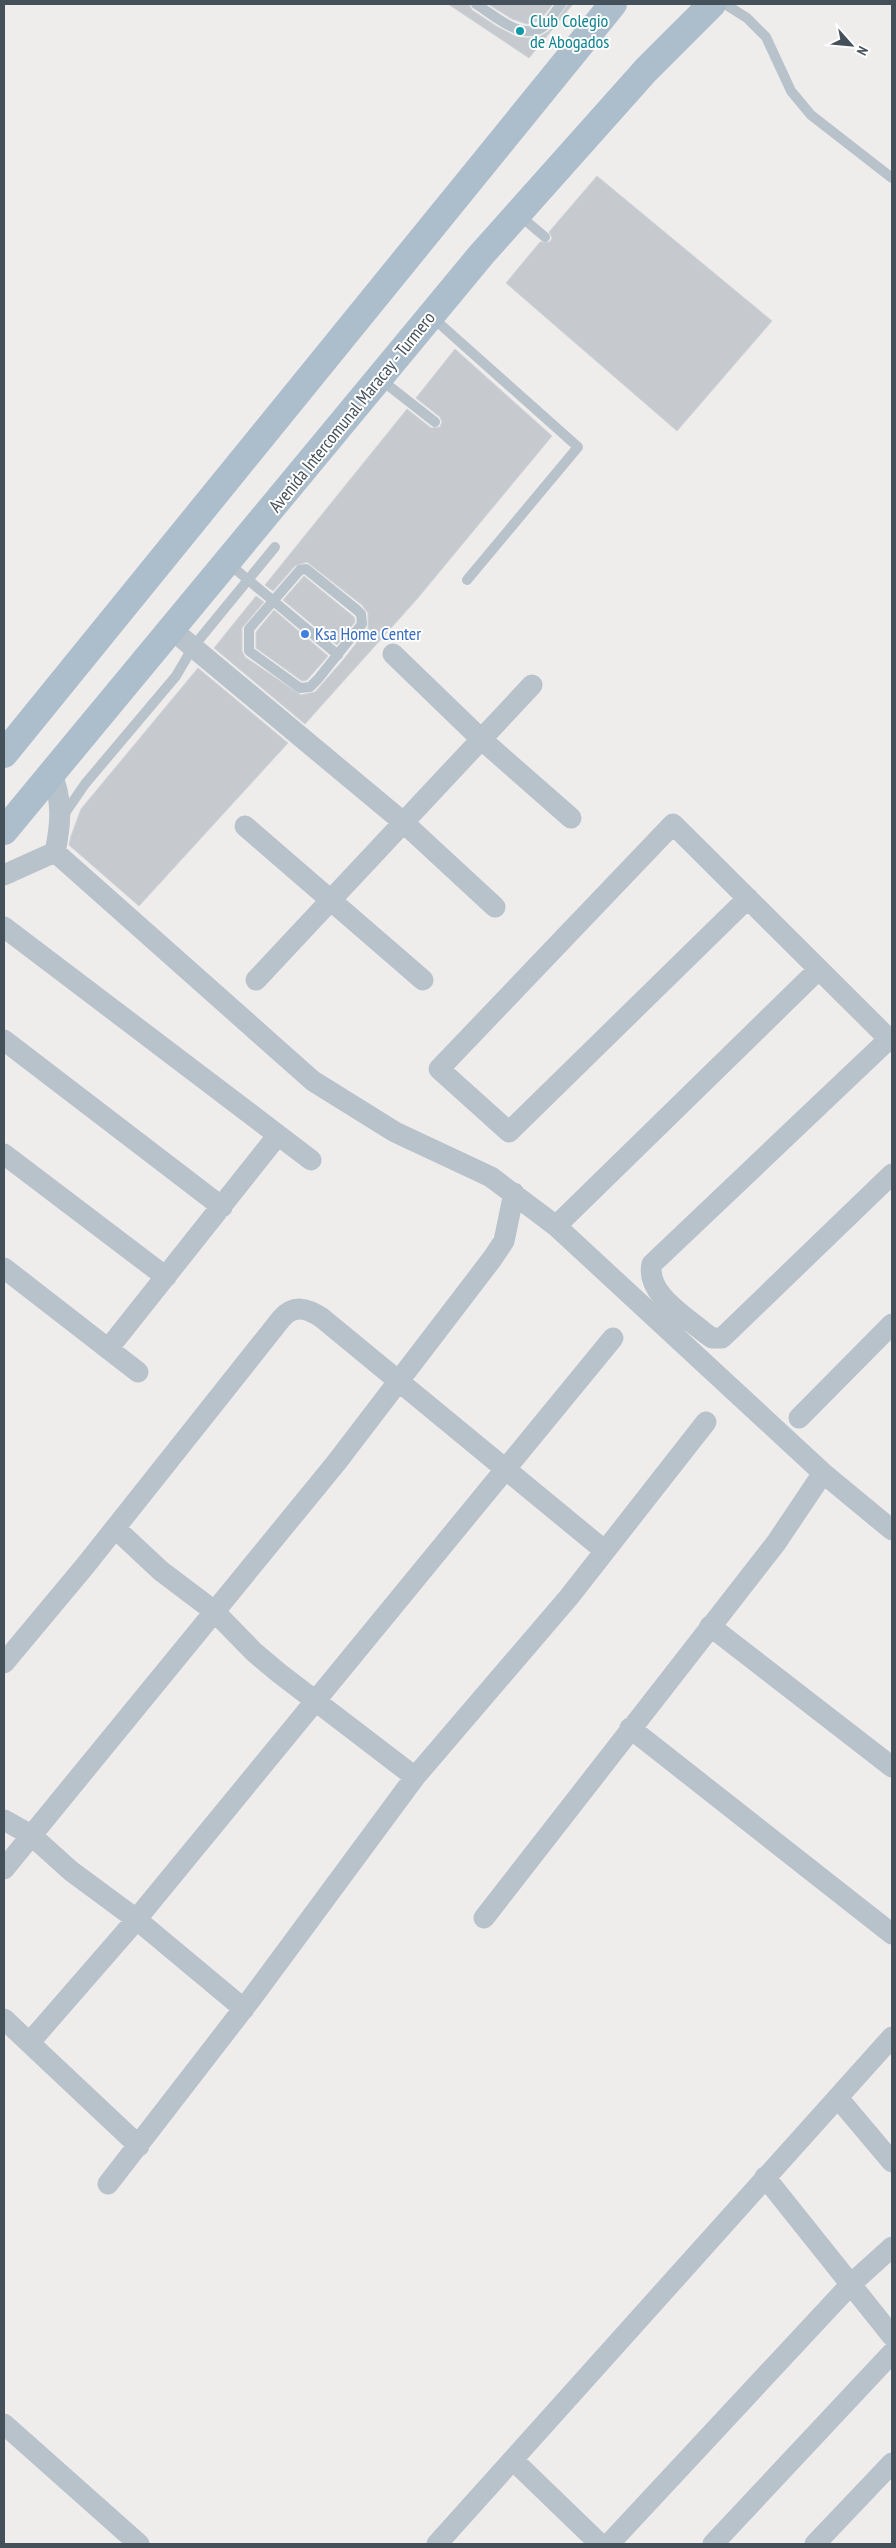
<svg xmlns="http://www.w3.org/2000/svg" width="896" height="2548" font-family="'PT Sans Narrow',sans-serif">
  <rect width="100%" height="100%" fill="#efecec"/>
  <path fill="#c6cacf" stroke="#d0d3d8" d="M448,4H469L472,10L496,26L515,36L527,38L539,37L549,31L568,4H573L529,58Z
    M488,4H553L540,20L527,24L512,19Z
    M597,176L772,321L677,431L506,283L540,242H550L552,238L549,232Z
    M455,349L552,436L417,599L305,724L214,648L256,596L264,602L242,628V651L245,657L301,695L315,692L344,659L368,628V613L362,605L307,562L295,566L273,591L265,585L407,409L431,428L440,427L442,422L440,417L416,398Z
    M304,576L354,617L355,622L337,645L283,600Z
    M274,610L328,656L307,680L302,681L256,648V632Z
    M198,668L288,743L139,906L69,845L71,836L81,809Z"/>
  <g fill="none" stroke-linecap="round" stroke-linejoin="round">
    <path stroke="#b8c2ca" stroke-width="10" d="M476,4C494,15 523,43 544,26C550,21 556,10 561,4
      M725,4L747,18L766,37L791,91L811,115L892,178
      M519,215L545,237
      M432,317L578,447L467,580
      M380,379L435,422
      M228,563L338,655
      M306,569L357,610L361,614L362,624L318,679L310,687L300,688L249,651V629L300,570Z
      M63,816L85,784L176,676L193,647L275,547"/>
    <path stroke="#b8c2ca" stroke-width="21" d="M170,628L403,822L495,907
      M393,654L481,739L571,818
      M51,773C63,799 61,824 55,852
      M245,826L423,980
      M55,852L313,1081L395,1132L491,1177L556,1226L823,1473L892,1530
      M4,875L55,852
      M748,898L509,1132L439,1069L673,824L892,1042
      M4,927L311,1160
      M256,980L532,685
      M889,1039L652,1264C645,1293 686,1317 705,1333L712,1338H722L892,1174
      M4,1040L222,1207
      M4,1154L166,1277
      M556,1226L819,969
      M4,1268L138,1372
      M108,1349L278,1135
      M799,1418L892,1324
      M115,1528L161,1571L214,1611L254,1652L279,1673L415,1777
      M710,1626L892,1767
      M4,1663L85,1566L281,1319C294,1304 307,1308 322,1318L605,1551
      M630,1728L892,1934
      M4,1820L31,1835L71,1871L136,1919L244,2009
      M4,1869L336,1463L492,1259L504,1241L514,1193
      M484,1918L776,1543L823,1473
      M4,2019L139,2146
      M30,2042L130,1927L613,1338
      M838,2098L892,2162
      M765,2177L892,2336
      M108,2184L251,1999L415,1777L569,1597L706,1422
      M4,2424L139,2544
      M513,2460L600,2544
      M437,2544L892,2037
      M609,2544L852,2283L892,2247
      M713,2544L892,2353
      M815,2544L892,2463"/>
    <path stroke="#acbdcc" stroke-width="28" d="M4,754L613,4
      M4,831L481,255L646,70L712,4"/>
  </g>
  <circle fill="#0f9aa8" stroke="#fff" stroke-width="2" cx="520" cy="31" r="5"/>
  <circle fill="#3f7fe0" stroke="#fff" stroke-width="2" cx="305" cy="634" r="5"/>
  <g text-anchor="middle" stroke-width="4" stroke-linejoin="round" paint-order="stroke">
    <g font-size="18" fill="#0d838f" stroke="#fff" text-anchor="start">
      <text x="530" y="27">Club Colegio<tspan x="530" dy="21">de Abogados</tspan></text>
    </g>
    <g font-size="18" fill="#45515a" stroke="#fff">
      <text transform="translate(352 412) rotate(-51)" y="6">Avenida Intercomunal Maracay - Turmero</text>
    </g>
    <g font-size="18" fill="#366cbe" stroke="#fff" text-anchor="start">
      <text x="315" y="640">Ksa Home Center</text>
    </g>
  </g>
  <rect width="896" height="2548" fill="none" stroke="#45515a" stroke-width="10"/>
  <g transform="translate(851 45) rotate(117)" stroke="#ffffff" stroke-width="4" paint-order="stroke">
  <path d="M0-4L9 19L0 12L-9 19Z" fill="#45515a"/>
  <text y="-8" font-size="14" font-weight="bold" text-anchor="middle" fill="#45515a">N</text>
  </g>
</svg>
